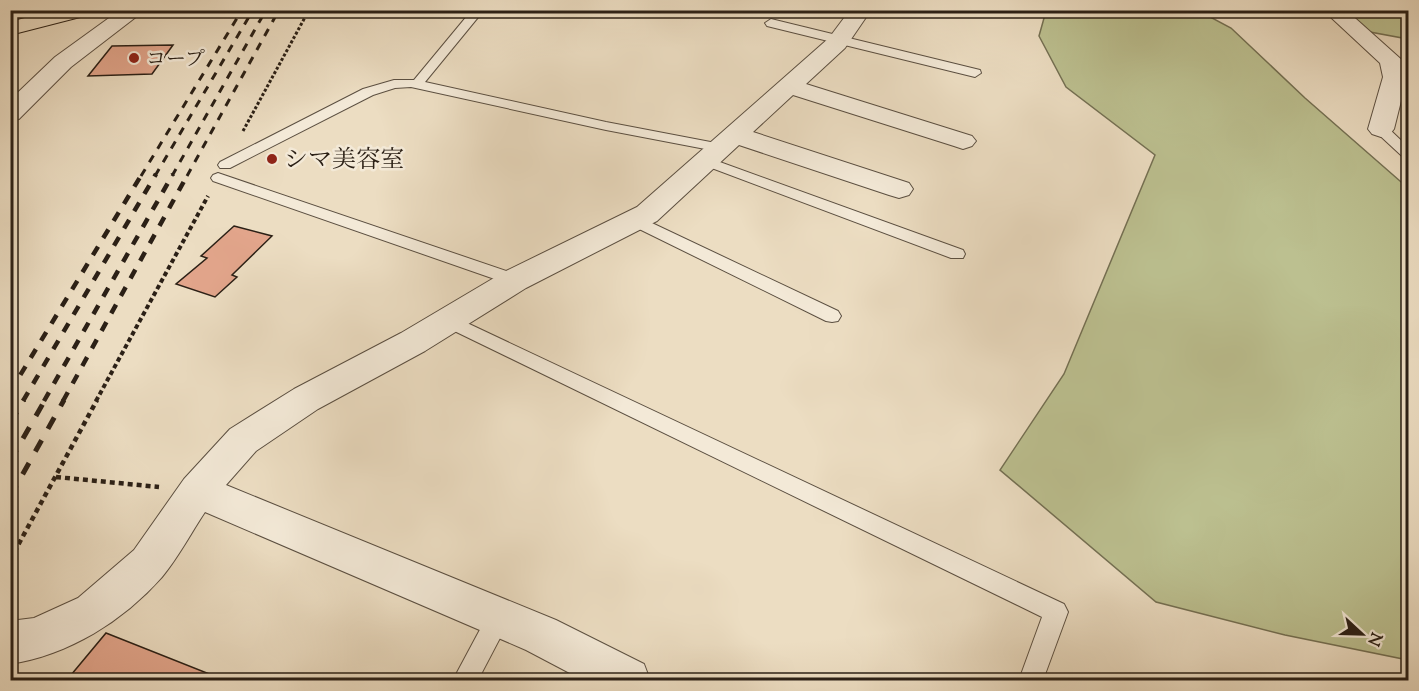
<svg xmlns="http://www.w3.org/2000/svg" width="1419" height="691" font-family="'Sorts Mill Goudy','Noto Serif JP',serif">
  <rect width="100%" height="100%" fill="#ecddc2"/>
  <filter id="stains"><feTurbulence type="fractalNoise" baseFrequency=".00333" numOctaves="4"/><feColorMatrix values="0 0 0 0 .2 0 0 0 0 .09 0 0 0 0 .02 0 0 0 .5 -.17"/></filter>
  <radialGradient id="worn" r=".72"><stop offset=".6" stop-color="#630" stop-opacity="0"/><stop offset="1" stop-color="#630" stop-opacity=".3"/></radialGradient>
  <path fill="#bcc090" stroke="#747053" stroke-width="1.5" d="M1046,11H1199L1231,28L1305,98L1408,188V660L1285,635L1156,602L1000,470L1064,374L1155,155L1066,87L1039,36Z
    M1330,11H1408V39L1343,27Z"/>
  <path fill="#e2a58b" stroke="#2b2016" stroke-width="1.5" d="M173,45L152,74L88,76L112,46Z
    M234,226L272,236L232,275L237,277L215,297L176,284L207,258L201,256Z
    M106,633L222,679V681H66Z"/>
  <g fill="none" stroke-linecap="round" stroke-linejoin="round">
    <g stroke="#5b4f41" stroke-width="2">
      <path id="service" d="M472,10H484L425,82L606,122L721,144L728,148L721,152L606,130L411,87L395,88L373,95L230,168H220L218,165L220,162L363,89L394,80H414Z
        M771,19L980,70L981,73L975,77L767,26L765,23Z
        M1381,125L1386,126L1408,147V158L1403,157L1376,132L1374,129Z
        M706,157L963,250L965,254L963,258H951L701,164L699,161L701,158Z
        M218,173L521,276L523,280L521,284H509L213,181L211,178L213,175Z
        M635,215L838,311L841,316L838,321L832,322L826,321L629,224L627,220L629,216Z
        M448,314L1064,604L1068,612L1043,680H1019L1042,617L442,325L439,320L442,315Z
        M499,606L507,609L511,617L478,680H453L491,609Z"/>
    </g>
    <g stroke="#5b4f41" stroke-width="2">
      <path id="minor" d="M120,10H145L71,67L19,119L10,121V100L55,57Z
        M850,10H871L845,48L806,84L972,136L976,141L972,146L963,149L954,146L793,95L753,132L909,183L913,189L909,195L899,198L889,195L739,145L657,221L526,288L425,351L318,409L256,451L226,485L556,620L644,664L650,680H583L526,650L205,512C191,533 178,558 162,577C123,621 69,655 10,664V621L34,618L78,598L134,550L184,479L230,429L294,389L401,333L504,272L637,207L829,38Z
        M1323,10H1346L1403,61L1407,77L1394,129L1390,134L1381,137L1372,134L1368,129L1383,77L1380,63Z"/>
    </g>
    <g stroke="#2b2016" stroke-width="2">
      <path id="primary" d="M54,10H90L88,15L10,35V22Z"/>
    </g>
    <path stroke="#2b2016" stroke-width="3" stroke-dasharray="3 2" stroke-linecap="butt" d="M243,131L309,10"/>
    <path stroke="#2b2016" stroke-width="4" stroke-dasharray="4.5 3" stroke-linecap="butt" d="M96,401L208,196"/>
    <path stroke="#2b2016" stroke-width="4.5" stroke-dasharray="5 4" stroke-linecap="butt" d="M56,477L159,487
      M10,560L97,400"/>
    <use href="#service" fill="#f3e9d7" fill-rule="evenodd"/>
    <use href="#minor" fill="#f3e9d7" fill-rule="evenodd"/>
    <use href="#primary" fill="#ecddc2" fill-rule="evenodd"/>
    <path stroke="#2b2016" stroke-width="3" stroke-dasharray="8 8" stroke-linecap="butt" d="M141,176L242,10
      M155,176L253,10
      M172,176L266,10
      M187,176L279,10"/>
    <path stroke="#2b2016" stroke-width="4.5" stroke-dasharray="10 10" stroke-linecap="butt" d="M10,392L142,174
      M23,401L156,174
      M44,401L173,174
      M63,401L188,174"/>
    <path stroke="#2b2016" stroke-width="5" stroke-dasharray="13 13" stroke-linecap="butt" d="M10,423L24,400
      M10,461L45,400
      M10,497L64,400"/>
  </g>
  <g fill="#8f2418" stroke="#f3e9d7" stroke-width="2">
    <circle cx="134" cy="58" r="6"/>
    <circle cx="272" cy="159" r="6"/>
  </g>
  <g text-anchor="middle" stroke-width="5" stroke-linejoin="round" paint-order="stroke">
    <g font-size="20" fill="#2b2016" stroke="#f3e9d7" text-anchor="start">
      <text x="146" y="65">コープ</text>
    </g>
    <g font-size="24" fill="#2b2016" stroke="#f3e9d7" text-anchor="start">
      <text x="284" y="167">シマ美容室</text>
    </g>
  </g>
  <rect width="1419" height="691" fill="none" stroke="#ecddc2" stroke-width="36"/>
  <rect x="12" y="12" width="1395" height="667" fill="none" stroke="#2b2016" stroke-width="3"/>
  <rect x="18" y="18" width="1383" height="655" fill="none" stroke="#2b2016" stroke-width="1.5"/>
  <g transform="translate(1362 634) rotate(112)" stroke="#f3e9d7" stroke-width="4.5" paint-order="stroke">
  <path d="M0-4.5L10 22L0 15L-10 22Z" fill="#2b2016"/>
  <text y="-9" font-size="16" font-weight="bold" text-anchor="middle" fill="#2b2016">N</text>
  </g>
  <rect width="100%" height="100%" filter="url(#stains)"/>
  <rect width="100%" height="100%" fill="url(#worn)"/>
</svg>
